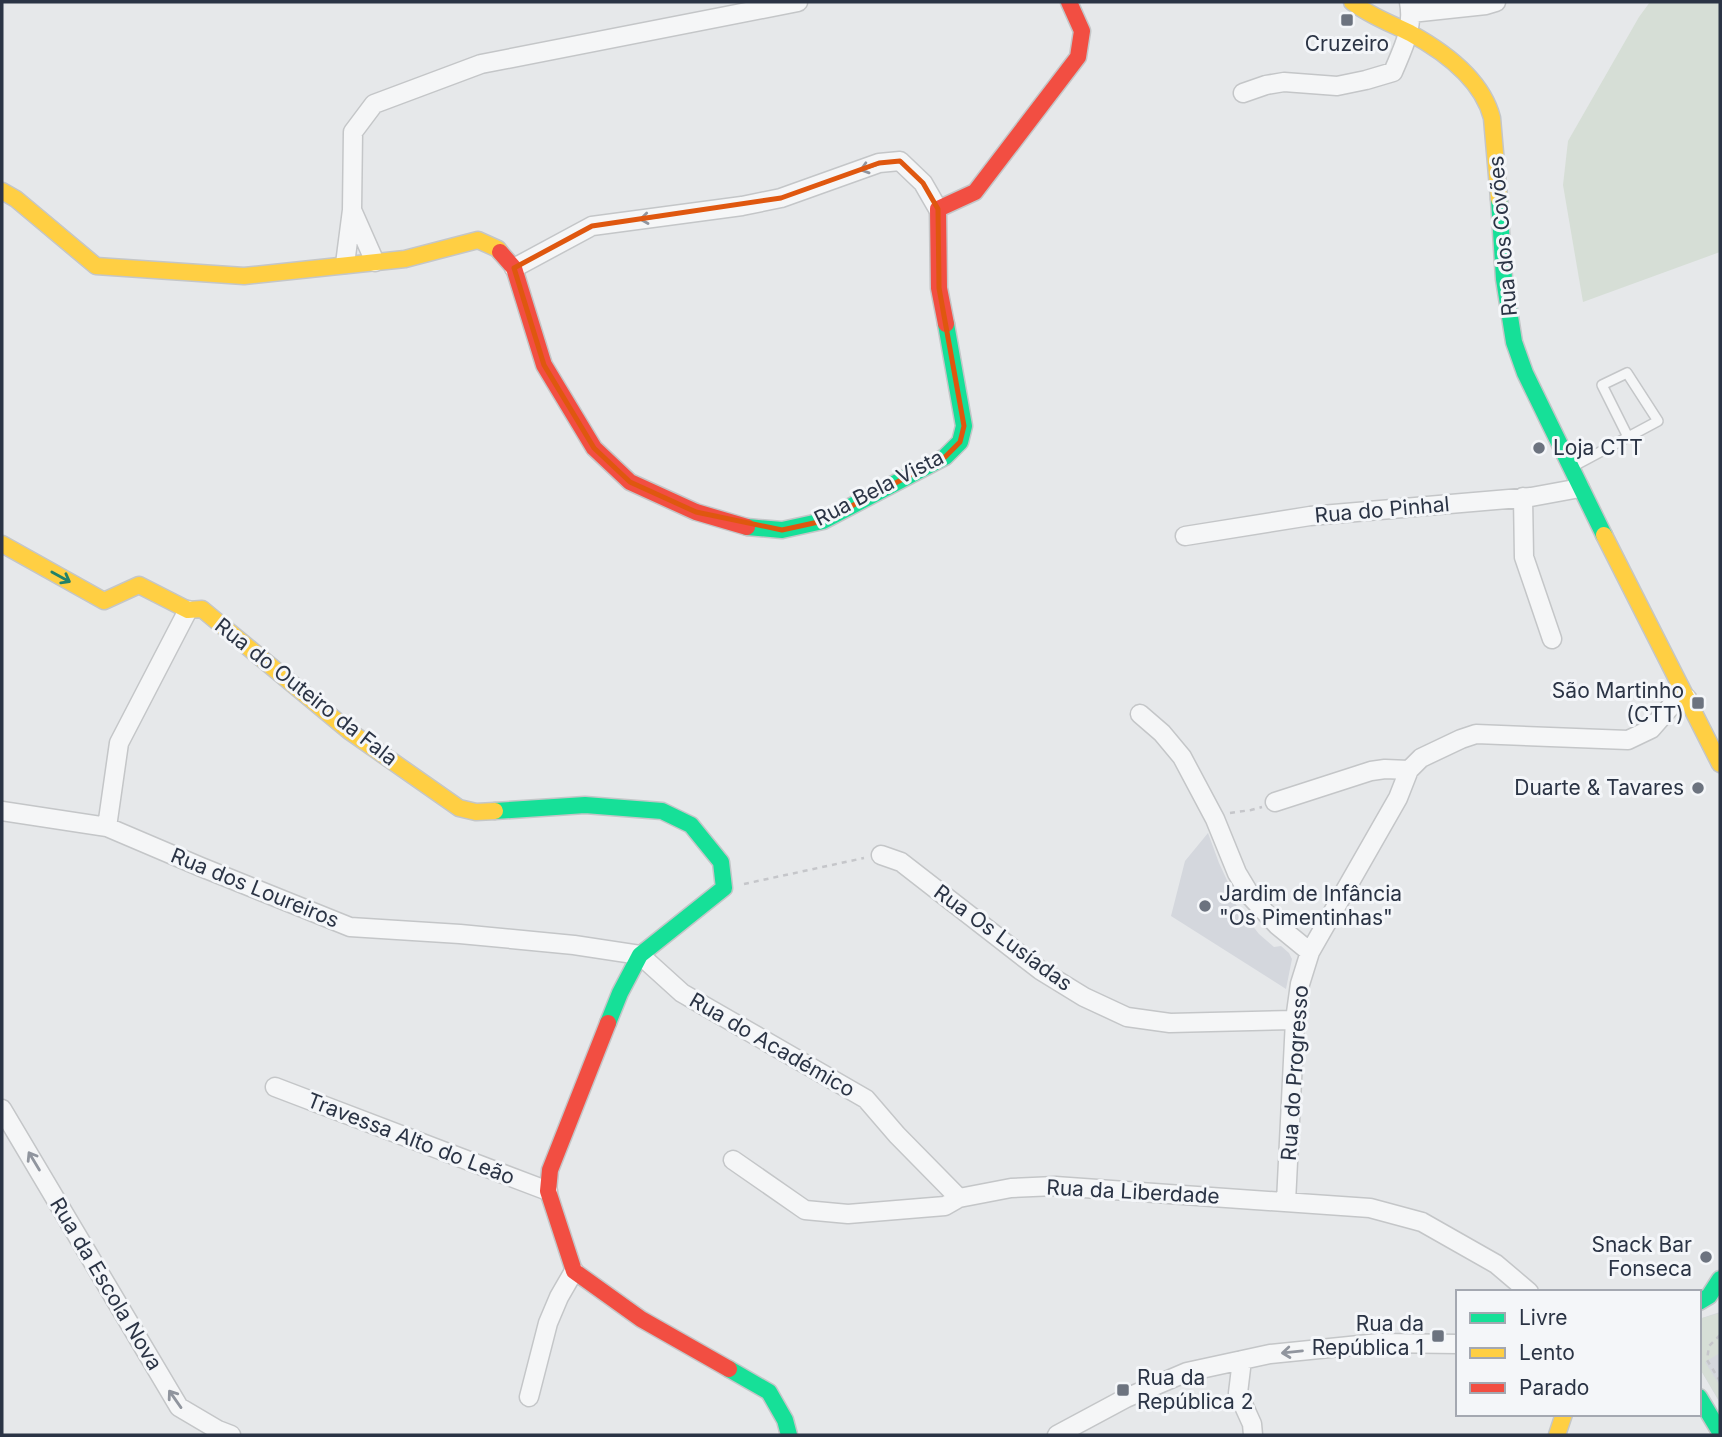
<svg xmlns="http://www.w3.org/2000/svg" width="1722" height="1437" font-family="Inter,sans-serif">
  <rect width="100%" height="100%" fill="#e6e8ea"/>
  <path fill="#d4d7dd" d="M1208,833L1219,863L1231,889L1229,896L1259,934L1274,947L1281,946L1289,953L1292,959L1286,989L1171,916L1185,861Z
    M1720,1312V1403L1699,1367V1319Z"/>
  <path fill="#d6ded6" d="M1650,2H1720V252L1583,302L1563,185L1568,141L1639,17Z
    M1720,1313V1353L1705,1362L1720,1386V1402L1699,1367V1319Z"/>
  <g fill="none" stroke-linecap="round" stroke-linejoin="round">
    <g stroke="#c4c6c8" stroke-width="12">
      <path id="lane" d="M1572,467L1658,421L1627,373L1602,385L1628,437"/>
    </g>
    <g stroke="#c4c6c8" stroke-width="21">
      <path id="street" d="M1411,13L1486,5L1496,2
        M1243,93L1266,85L1284,82L1337,86L1366,80L1393,72C1403,48 1414,28 1409,2
        M352,210L375,262
        M345,264L352,210L353,132L374,104L481,64L798,2
        M514,268L592,226L742,206L781,198L879,163L900,161L923,183L938,209
        M1523,497L1524,557L1552,639
        M1185,536L1310,516L1531,497L1580,488
        M1140,714L1162,733L1182,757L1215,819L1237,873L1252,898L1277,925L1310,952
        M1275,802L1371,771L1385,769L1409,770
        M2,811L107,827L201,867L350,927L460,934L574,945L640,955L682,993L866,1099L897,1135L959,1198
        M107,827L119,743L188,610
        M881,855L901,862L1040,970L1084,997L1127,1017L1170,1023L1295,1020
        M275,1087L548,1191
        M2,1109L179,1407L218,1430L231,1435
        M733,1160L805,1210L848,1214L945,1206L959,1198L1011,1188L1055,1186L1370,1208L1422,1222L1496,1264L1529,1292
        M1286,1202L1295,1020L1300,984L1310,952L1398,798L1409,770L1421,758L1461,739L1476,734L1628,740L1651,729L1672,705L1687,698
        M1242,1360L1238,1393L1252,1424L1253,1435
        M529,1397L548,1323L559,1297L574,1271
        M1057,1435L1126,1398L1187,1372L1270,1354L1379,1343L1458,1344"/>
    </g>
    <g stroke="#c4c6c8" stroke-width="19">
      <path id="fast" d="M1499,199L1504,279L1514,342L1525,373L1604,535
        M747,527L782,530L823,521L945,457L960,442L964,426L946,324
        M495,811L585,805L662,811L691,825L721,862L724,888L640,955L620,993L608,1023
        M1699,1302L1709,1296L1720,1279
        M729,1369L769,1392L785,1420L789,1435
        M1699,1397L1720,1432"/>
    </g>
    <g stroke="#c4c6c8" stroke-width="19">
      <path id="slow" d="M1352,2C1370,16 1390,23 1410,33C1443,51 1482,79 1492,118L1499,199
        M2,191L16,199L96,266L244,276L405,259L478,240L498,249L500,252
        M1604,535L1720,764
        M2,544L104,601L139,585L188,610L202,609L349,731L459,808L476,812L495,811
        M1557,1435L1564,1414"/>
    </g>
    <g stroke="#c4c6c8" stroke-width="19">
      <path id="jam" d="M500,252L514,268L544,365L594,448L630,482L696,512L747,527
        M946,324L939,288L938,209L975,192L1078,57L1082,31L1069,2
        M608,1023L550,1170L548,1191L574,1271L641,1319L729,1369"/>
    </g>
    <path stroke="#c5c6ca" stroke-width="2.5" stroke-dasharray="5 5" stroke-linecap="butt" d="M1230,813L1251,810L1262,807
      M744,884L864,858
      M1720,1335L1709,1346L1707,1360L1720,1381"/>
    <use href="#lane" stroke="#f5f6f7" stroke-width="9"/>
    <use href="#street" stroke="#f5f6f7" stroke-width="18"/>
    <use href="#fast" stroke="#16e098" stroke-width="16"/>
    <use href="#slow" stroke="#ffcf43" stroke-width="16"/>
    <use href="#jam" stroke="#f24e42" stroke-width="16"/>
  </g>
  <defs><path id="oneway-shaft" d="M-6 0H5M1.5-3L5.5 0L1.5 3" fill="none" stroke-width="1.6" stroke-linecap="round" stroke-linejoin="round" transform="scale(1.75)"/></defs>
  <g stroke="#90959e">
    <use href="#oneway-shaft" transform="translate(870 167) rotate(162)"/>
    <use href="#oneway-shaft" transform="translate(650 218) rotate(173)"/>
    <use href="#oneway-shaft" transform="translate(34 1161) rotate(-121)"/>
    <use href="#oneway-shaft" transform="translate(1292 1352) rotate(174)"/>
    <use href="#oneway-shaft" transform="translate(175 1399) rotate(-125)"/>
  </g>
  <use stroke="#22816a" href="#oneway-shaft" transform="translate(61 577) rotate(29)"/>
  <path fill="none" stroke="#df570f" stroke-width="5" stroke-linejoin="round" d="M900,161L923,183L938,209L939,288L964,426L960,442L945,457L823,521L782,530L696,512L630,482L594,448L544,365L514,268L592,226L781,198L879,163Z"/>
  <g fill="#6c737f" stroke="#f4f6f9" stroke-width="2.5">
    <rect x="1340" y="13" width="14" height="14" rx="3.5"/>
    <circle cx="1539" cy="448" r="7"/>
    <rect x="1691" y="696" width="14" height="14" rx="3.5"/>
    <circle cx="1698" cy="788" r="7"/>
    <circle cx="1205" cy="906" r="7"/>
    <circle cx="1706" cy="1257" r="7"/>
    <rect x="1431" y="1329" width="14" height="14" rx="3.5"/>
    <rect x="1116" y="1383" width="14" height="14" rx="3.5"/>
  </g>
  <g text-anchor="middle" stroke-width="6" stroke-linejoin="round" paint-order="stroke">
    <g font-size="21" fill="#2b3445" stroke="#f4f6f9" text-anchor="end">
      <text x="1347" y="51" text-anchor="middle">Cruzeiro</text>
      <text x="1553" y="455" text-anchor="start">Loja CTT</text>
      <text x="1684" y="698">São Martinho<tspan x="1684" dy="24">(CTT)</tspan></text>
      <text x="1684" y="795">Duarte &amp; Tavares</text>
      <text x="1219" y="901" text-anchor="start">Jardim de Infância<tspan x="1219" dy="24">"Os Pimentinhas"</tspan></text>
      <text x="1692" y="1252">Snack Bar<tspan x="1692" dy="24">Fonseca</tspan></text>
      <text x="1424" y="1331">Rua da<tspan x="1424" dy="24">República 1</tspan></text>
      <text x="1137" y="1385" text-anchor="start">Rua da<tspan x="1137" dy="24">República 2</tspan></text>
    </g>
    <g font-size="21" fill="#2b3445" stroke="#f4f6f9">
      <text transform="translate(1503 236) rotate(-95)" y="7">Rua dos Covões</text>
      <text transform="translate(879 488) rotate(-27)" y="7">Rua Bela Vista</text>
      <text transform="translate(1382 510) rotate(-5)" y="7">Rua do Pinhal</text>
      <text transform="translate(306 692) rotate(38)" y="7">Rua do Outeiro da Fala</text>
      <text transform="translate(255 888) rotate(22)" y="7">Rua dos Loureiros</text>
      <text transform="translate(1003 938) rotate(36)" y="7">Rua Os Lusíadas</text>
      <text transform="translate(772 1045) rotate(30)" y="7">Rua do Académico</text>
      <text transform="translate(1295 1073) rotate(-86)" y="7">Rua do Progresso</text>
      <text transform="translate(411 1139) rotate(21)" y="7">Travessa Alto do Leão</text>
      <text transform="translate(1133 1192) rotate(3)" y="7">Rua da Liberdade</text>
      <text transform="translate(106 1284) rotate(59)" y="7">Rua da Escola Nova</text>
    </g>
  </g>
  <rect width="1722" height="1437" fill="none" stroke="#2b3445" stroke-width="7"/>
  <rect x="1456" y="1290" width="245" height="126" fill="#f4f6f9" stroke="#a4a8b1" stroke-width="2"/>
  <rect x="1470" y="1313" width="35" height="10" fill="#16e098" stroke="#a4a8b1" stroke-width="2"/>
  <text x="1519" y="1325" font-size="21" fill="#2b3445">Livre</text>
  <rect x="1470" y="1348" width="35" height="10" fill="#ffcf43" stroke="#a4a8b1" stroke-width="2"/>
  <text x="1519" y="1360" font-size="21" fill="#2b3445">Lento</text>
  <rect x="1470" y="1383" width="35" height="10" fill="#f24e42" stroke="#a4a8b1" stroke-width="2"/>
  <text x="1519" y="1395" font-size="21" fill="#2b3445">Parado</text>
</svg>
